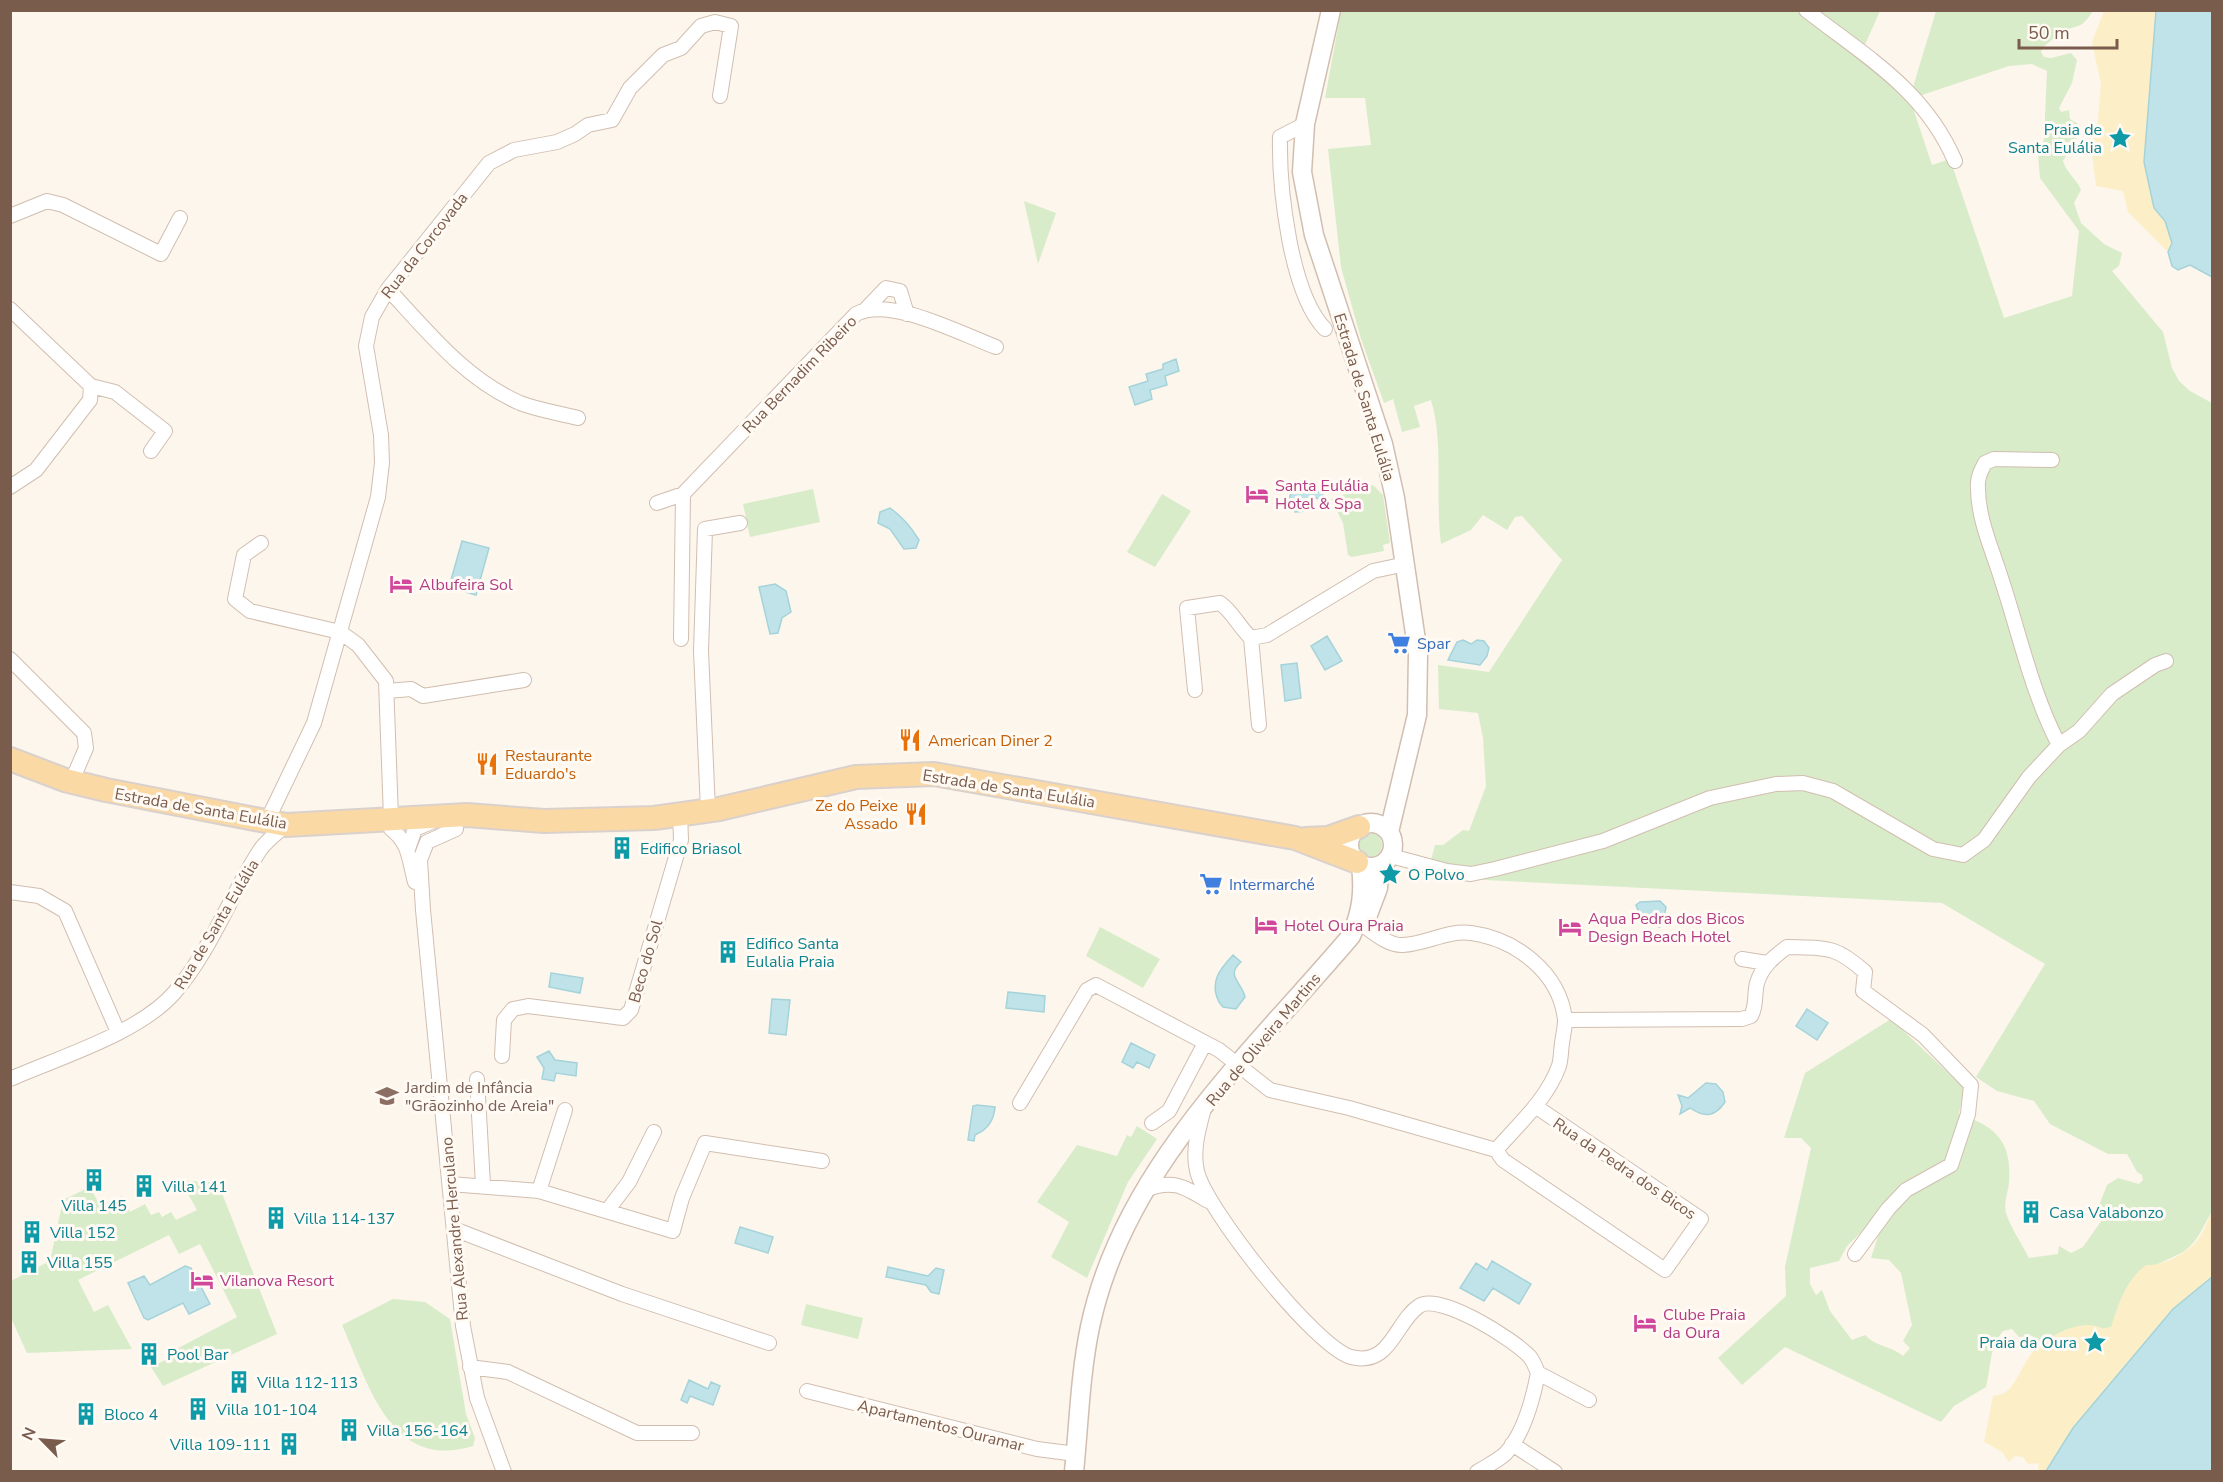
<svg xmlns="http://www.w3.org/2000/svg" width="2223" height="1482" font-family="'Nunito Sans',sans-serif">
  <rect width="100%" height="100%" fill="#fdf6ec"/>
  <path fill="#d8ecc9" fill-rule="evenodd" d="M1341,11H1880L1863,49L1913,87L1936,11H2093C2080,31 2079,23 2062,32C2055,35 2051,42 2044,46L2041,52L2044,57L2051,58L2071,53L2077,60L2072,83L2059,108L2061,112L2069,110L2070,119L2078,124L2080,133L2063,161C2067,174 2077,179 2081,190L2074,203L2081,223L2104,244L2122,253L2119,266L2112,271L2163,332L2172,368L2179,381L2190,391L2212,403V1212C2203,1225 2200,1238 2187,1249C2178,1257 2163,1259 2155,1267C2138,1283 2125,1308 2111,1327L2046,1340L2042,1343L2032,1336L2019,1337L2012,1329L2003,1331C1989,1348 1991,1367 1986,1387L1954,1406L1941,1422L1785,1347L1742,1385L1718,1358L1786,1296L1785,1267L1811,1148L1801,1138H1784L1805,1073L1891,1019L1964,1088L1959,1114C1995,1126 2012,1141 2009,1181C2009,1190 2003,1203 2006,1213C2011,1228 2022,1244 2029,1258L2058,1254L2059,1246L2071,1253L2083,1247L2104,1217L2100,1203L2107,1185L2118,1178L2139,1184L2143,1180L2142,1175L2137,1172L2127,1154H2108L2050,1124L2034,1101L1997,1091L1976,1077L2045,964L1942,903L1465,879L1428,871L1435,845H1443L1463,830L1469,831L1486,786L1483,738L1478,713L1439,709L1438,665L1489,672L1562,560L1522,516L1515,517L1507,530L1483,515L1471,530L1441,544C1435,499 1444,441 1431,400L1414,406L1420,427L1402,432L1393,399L1384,403L1361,339L1341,267L1328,149L1371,145L1365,98H1325ZM2032,64L2047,71L2044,139L2038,155L2040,178L2079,231L2072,296L2004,318L1950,159L1932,165L1910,99L2009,66ZM1876,1218L1883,1221L1871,1258L1889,1260L1901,1273L1912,1325L1903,1341L1910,1348L1903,1356C1892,1346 1876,1347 1865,1335L1852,1340L1830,1311L1822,1290L1816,1295L1810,1284V1268L1839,1261L1847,1246Z
    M1024,201L1056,213L1038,264Z
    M1373,485L1383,495L1390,543L1383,545L1384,551L1352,557L1348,555L1343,523L1331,499Z
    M813,489L820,522L750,537L743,504Z
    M1162,494L1191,511L1155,567L1127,552Z
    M1358 845a12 12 0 1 1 24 0a12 12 0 1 1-24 0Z
    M1100,927L1160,959L1143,988L1086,956Z
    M1137,1126L1157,1139L1128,1182L1087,1278L1051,1257L1069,1222L1037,1202L1077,1145L1117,1156L1127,1135L1131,1137Z
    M180,1180L218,1183L277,1334L163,1386L151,1367L171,1357L169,1353L237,1317L200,1244L179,1254L169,1235L78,1280L94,1312L108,1305L132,1349L27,1353L11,1318V1281L50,1261L63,1200L90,1187L100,1206L122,1196L130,1212L145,1204L151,1215L159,1212L162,1217L171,1212L176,1220L197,1210Z
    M393,1299L425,1302L450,1319L466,1414L475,1438L473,1446C390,1472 368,1382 342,1325Z
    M806,1304L863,1318L858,1339L801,1325Z"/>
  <path fill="#fcefc7" d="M2104,11H2212L2172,244L2168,252L2128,212L2123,191L2096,186L2091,146L2097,130L2101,84L2092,42Z
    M2212,1212V1277L2173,1309L2073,1428L2046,1471H2035L2038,1470L2039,1463L2028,1464L2023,1457L2015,1456L2009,1462L2002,1452L1984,1442L1993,1396C1997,1395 2003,1394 2006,1392C2017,1383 2023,1364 2032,1353C2046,1337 2082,1316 2103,1329L2111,1327C2119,1303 2125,1281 2146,1265C2165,1266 2193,1251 2202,1233C2206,1226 2208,1219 2212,1212Z"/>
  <path fill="#bfe3e8" stroke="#a5d3da" stroke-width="1.5" d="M2156,11H2212V277L2190,265L2178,270L2172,266L2168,252L2172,243L2165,221L2154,208L2144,162Z
    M1176,359L1179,371L1165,376L1167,385L1150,390L1152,399L1135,405L1129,387L1148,381L1146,374L1163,369V364Z
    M1299,484H1305L1311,491L1322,492L1326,504L1321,505L1319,499L1311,496V506L1306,511L1295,512L1289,501L1291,492Z
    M890,508C903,517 911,527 919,540L916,548L904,549L890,529L878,523L880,512Z
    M462,541L489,548L476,595L449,587Z
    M775,584L786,591L791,612L782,618L778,633L770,634L759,587Z
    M1327,636L1342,661L1325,670L1311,646Z
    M1463,640L1471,644L1477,640L1484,641L1489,648L1487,656L1480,665L1448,660L1457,642Z
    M1297,663L1301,698L1285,701L1281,665Z
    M1660,901L1666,907L1663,923L1660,927C1651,925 1638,914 1636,905L1640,902Z
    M1233,955L1241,962C1225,976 1242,982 1245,997L1236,1009L1223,1007L1219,1002C1209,982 1220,969 1233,955Z
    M551,973L583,978L580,993L549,987Z
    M1008,992L1045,996L1044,1012L1006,1008Z
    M772,999L790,1000L786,1035L769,1033Z
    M1807,1009L1828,1023L1817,1040L1796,1026Z
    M1131,1043L1155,1055L1149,1068L1137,1062L1133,1068L1122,1062Z
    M549,1051L555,1060L577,1063L576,1076L556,1073L554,1081L542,1079L544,1068L537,1057Z
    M1706,1083L1716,1084L1723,1092L1725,1102C1715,1117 1705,1118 1690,1108L1680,1114L1682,1106L1678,1095L1688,1098Z
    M977,1105L995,1107C994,1120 987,1130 975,1135L974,1141L968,1140L973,1106Z
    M740,1227L773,1237L768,1253L735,1243Z
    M1492,1261L1531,1284L1519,1304L1493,1288L1484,1301L1460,1288L1476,1263L1487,1270Z
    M185,1266L191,1268L210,1304L189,1314L183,1303L148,1320L144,1318L128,1283L144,1276L150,1285Z
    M888,1267L928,1276L936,1268L944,1270L939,1294L931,1292L926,1285L886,1277Z
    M2212,1277V1471H2046L2073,1428L2173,1309Z
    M689,1380L708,1389L711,1382L720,1386L713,1405L690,1396L687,1403L681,1400Z"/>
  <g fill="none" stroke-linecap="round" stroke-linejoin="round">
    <g stroke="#d1beb0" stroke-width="16">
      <path id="minor" d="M1806,10C1866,57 1924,89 1955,161
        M1305,124L1280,137C1279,187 1290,293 1325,329
        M10,216L47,201L63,205L161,254L180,218
        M388,289C428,332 465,379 520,403C538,410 559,413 578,418
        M10,309L91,386L90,400L36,470L10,487
        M865,310L886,288L900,291L907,314
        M91,386L115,392L165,431L151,451
        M2052,460L1994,459L1985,463C1981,471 1977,478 1978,488C1978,520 1993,551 2002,581C2020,636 2032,693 2059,745
        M657,503L683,494L856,314C890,296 961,334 996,347
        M261,543L244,555L235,599L250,611L340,632L358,645L386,681L391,818
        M1251,638L1259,725
        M681,639L683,494
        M10,659L84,733L86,748L74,776
        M1195,690L1187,608L1220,603C1233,612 1239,627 1251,638L1267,635L1373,571L1406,564
        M387,691L411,689L423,696L524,680
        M708,810L701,651L705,529L740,523
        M267,821L314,723L378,497L382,463L381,435L366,346L372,317L388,289L489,163L514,150L557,142L575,134L588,125L612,120L630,88L663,55L681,48L701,26L715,22L731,26L720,96
        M391,829C410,843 409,861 415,882
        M456,829L427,842L420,860L423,910L463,1326L477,1398L504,1472
        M408,849L415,829L431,822
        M1391,856L1447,871L1471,874L1495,869L1603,841L1710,798L1776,784L1803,783L1833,791L1933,849L1963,855L1984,840L2029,777L2059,745L2079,731L2112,694L2155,665L2166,661
        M10,892L39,896L65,911L118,1032
        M1742,959L1767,963
        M1565,1020L1742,1019L1751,1016C1757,1005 1754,995 1757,983C1762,966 1774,957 1787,947C1826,948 1835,945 1865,972L1863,991L1923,1035L1971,1085L1968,1114L1951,1165L1906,1190L1888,1209L1855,1254
        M502,1056L504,1020L513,1009L528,1006L623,1018L631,1010L681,840L680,814
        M10,1079C60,1057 140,1033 175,992C211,950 230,896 260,850C266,841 277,833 286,825
        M477,1079L483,1185
        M1020,1103L1087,990L1096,985L1219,1050L1270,1090L1349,1108L1496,1150C1519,1124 1547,1099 1559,1066C1561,1059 1561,1050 1562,1043C1563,1036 1565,1027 1565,1020C1560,972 1515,939 1471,933C1447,930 1426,944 1403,945C1389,946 1374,933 1363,925
        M1204,1108C1199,1128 1192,1150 1197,1171C1205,1208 1316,1348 1351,1357C1391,1367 1395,1322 1419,1306C1439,1292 1515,1340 1530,1357C1533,1361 1536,1368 1538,1373C1533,1399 1524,1433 1506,1453C1498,1461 1486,1466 1477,1472
        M1152,1123L1169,1111L1205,1043
        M1496,1150L1503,1160L1665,1270L1701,1219L1535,1106
        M450,1184L539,1191L673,1231L682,1198L705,1143L822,1161
        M1144,1190C1173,1179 1183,1186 1208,1201
        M539,1191L565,1110
        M607,1211L629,1182L654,1132
        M454,1229L622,1294L769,1343
        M470,1367L508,1372L637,1433H692
        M1538,1373L1589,1400
        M807,1391L1037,1449L1076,1454
        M1512,1444L1555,1472"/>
    </g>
    <g stroke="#d1beb0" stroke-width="21">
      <path id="tertiary" d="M1331,10L1305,124L1302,172L1314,235L1383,444L1395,498L1418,654L1417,715L1389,832
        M1349 845a22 22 0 1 1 44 0a22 22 0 1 1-44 0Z
        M1367,917L1378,888L1380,866
        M1074,1472C1079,1423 1080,1375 1090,1327C1123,1169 1250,1055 1351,936C1362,911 1364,892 1361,865"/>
    </g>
    <g stroke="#dad1cd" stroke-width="26">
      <path id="primary" d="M10,759L65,780L106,790L286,825L467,815L544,821L654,818L719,809L856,777L934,774L1295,838L1357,862
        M1306,839L1328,838L1359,827"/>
    </g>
    <use href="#minor" stroke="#fff" stroke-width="14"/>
    <use href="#tertiary" stroke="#fff" stroke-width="18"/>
    <use href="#primary" stroke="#fbd9a5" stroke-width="22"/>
  </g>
  <defs>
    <g id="sight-bare" transform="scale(1.8)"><path d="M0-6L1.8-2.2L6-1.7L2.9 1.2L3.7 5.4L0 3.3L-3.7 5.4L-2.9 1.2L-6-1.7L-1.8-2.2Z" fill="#0f9aa8" stroke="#fffaf3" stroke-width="2.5" paint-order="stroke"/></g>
    <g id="hotel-bare" transform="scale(1.8)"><path d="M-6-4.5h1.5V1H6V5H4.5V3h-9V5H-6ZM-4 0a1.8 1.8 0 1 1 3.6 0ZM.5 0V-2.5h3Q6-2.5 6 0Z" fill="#d1479c" stroke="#fffaf3" stroke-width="2.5" paint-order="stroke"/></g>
    <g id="supermarket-bare" transform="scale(1.8)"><path d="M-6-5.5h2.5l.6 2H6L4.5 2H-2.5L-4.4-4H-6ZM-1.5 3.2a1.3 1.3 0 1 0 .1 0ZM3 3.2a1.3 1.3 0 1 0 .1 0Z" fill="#3f7fe0" stroke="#fffaf3" stroke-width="2.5" paint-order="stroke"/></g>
    <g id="restaurant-bare" transform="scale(1.8)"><path d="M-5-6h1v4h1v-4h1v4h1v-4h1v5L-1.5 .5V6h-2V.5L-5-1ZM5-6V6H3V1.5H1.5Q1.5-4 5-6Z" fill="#e8710a" stroke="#fffaf3" stroke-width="2.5" paint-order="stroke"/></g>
    <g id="building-bare" transform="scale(1.8)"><path d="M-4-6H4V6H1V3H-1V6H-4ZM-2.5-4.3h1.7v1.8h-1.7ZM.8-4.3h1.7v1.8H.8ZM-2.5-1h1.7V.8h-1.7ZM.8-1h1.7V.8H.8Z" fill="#0f9aa8" stroke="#fffaf3" stroke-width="2.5" paint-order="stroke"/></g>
    <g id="school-bare" transform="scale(1.8)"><path d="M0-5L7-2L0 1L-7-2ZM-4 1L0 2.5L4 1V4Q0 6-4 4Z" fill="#8d6e63" stroke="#fffaf3" stroke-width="2.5" paint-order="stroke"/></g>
  </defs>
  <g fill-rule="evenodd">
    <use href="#sight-bare" x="2120" y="138"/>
    <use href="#hotel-bare" x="1257" y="494"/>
    <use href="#hotel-bare" x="401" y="584"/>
    <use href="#supermarket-bare" x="1399" y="643"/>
    <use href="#restaurant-bare" x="910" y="740"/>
    <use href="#restaurant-bare" x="487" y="764"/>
    <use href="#restaurant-bare" x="916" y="814"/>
    <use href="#building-bare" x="622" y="848"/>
    <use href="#sight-bare" x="1390" y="874"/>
    <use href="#supermarket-bare" x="1211" y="884"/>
    <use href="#hotel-bare" x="1266" y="925"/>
    <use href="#hotel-bare" x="1570" y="927"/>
    <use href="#building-bare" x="728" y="952"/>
    <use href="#school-bare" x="387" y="1096"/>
    <use href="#building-bare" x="94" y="1180"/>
    <use href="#building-bare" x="144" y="1186"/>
    <use href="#building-bare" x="2031" y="1212"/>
    <use href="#building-bare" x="276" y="1218"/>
    <use href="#building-bare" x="32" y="1232"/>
    <use href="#building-bare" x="29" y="1262"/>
    <use href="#hotel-bare" x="202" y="1280"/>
    <use href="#hotel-bare" x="1645" y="1323"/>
    <use href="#sight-bare" x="2095" y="1342"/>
    <use href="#building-bare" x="149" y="1354"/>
    <use href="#building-bare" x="239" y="1382"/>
    <use href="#building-bare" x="198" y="1409"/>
    <use href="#building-bare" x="86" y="1414"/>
    <use href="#building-bare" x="349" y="1430"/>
    <use href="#building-bare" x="289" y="1444"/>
  </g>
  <g text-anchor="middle" stroke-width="6" stroke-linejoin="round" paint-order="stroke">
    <g font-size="16" fill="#0d838f" stroke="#fffaf3" text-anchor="start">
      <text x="2102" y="135" text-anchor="end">Praia de<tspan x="2102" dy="18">Santa Eulália</tspan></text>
      <text x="640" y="854">Edifico Briasol</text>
      <text x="1408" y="880">O Polvo</text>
      <text x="746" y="949">Edifico Santa<tspan x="746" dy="18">Eulalia Praia</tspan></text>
      <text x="162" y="1192">Villa 141</text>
      <text x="94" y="1211" text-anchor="middle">Villa 145</text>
      <text x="2049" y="1218">Casa Valabonzo</text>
      <text x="294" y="1224">Villa 114-137</text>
      <text x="50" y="1238">Villa 152</text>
      <text x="47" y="1268">Villa 155</text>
      <text x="2077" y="1348" text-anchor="end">Praia da Oura</text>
      <text x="167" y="1360">Pool Bar</text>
      <text x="257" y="1388">Villa 112-113</text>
      <text x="216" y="1415">Villa 101-104</text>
      <text x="104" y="1420">Bloco 4</text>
      <text x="367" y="1436">Villa 156-164</text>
      <text x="271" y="1450" text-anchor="end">Villa 109-111</text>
    </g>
    <g font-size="16" fill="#7a5c4d" stroke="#fffaf3">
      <text transform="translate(424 245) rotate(-52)" y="6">Rua da Corcovada</text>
      <text transform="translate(799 374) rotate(-46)" y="6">Rua Bernadim Ribeiro</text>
      <text transform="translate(1365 397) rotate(73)" y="6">Estrada de Santa Eulália</text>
      <text transform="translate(1009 788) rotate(9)" y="6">Estrada de Santa Eulália</text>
      <text transform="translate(201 808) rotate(10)" y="6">Estrada de Santa Eulália</text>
      <text transform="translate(216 924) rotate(-59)" y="6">Rua de Santa Eulália</text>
      <text transform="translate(645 961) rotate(-74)" y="6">Beco do Sol</text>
      <text transform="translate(1263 1039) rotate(-50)" y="6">Rua de Oliveira Martins</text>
      <text transform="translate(1625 1168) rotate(34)" y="6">Rua da Pedra dos Bicos</text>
      <text transform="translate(454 1229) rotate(-95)" y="6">Rua Alexandre Herculano</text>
      <text transform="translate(941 1425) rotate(14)" y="6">Apartamentos Ouramar</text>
    </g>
    <g font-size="16" fill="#b23c85" stroke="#fffaf3" text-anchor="start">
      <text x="1275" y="491">Santa Eulália<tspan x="1275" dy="18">Hotel &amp; Spa</tspan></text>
      <text x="419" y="590">Albufeira Sol</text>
      <text x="1588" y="924">Aqua Pedra dos Bicos<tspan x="1588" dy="18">Design Beach Hotel</tspan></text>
      <text x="1284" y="931">Hotel Oura Praia</text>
      <text x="220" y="1286">Vilanova Resort</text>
      <text x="1663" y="1320">Clube Praia<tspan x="1663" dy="18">da Oura</tspan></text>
    </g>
    <g font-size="16" fill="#366cbe" stroke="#fffaf3" text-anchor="start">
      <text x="1417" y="649">Spar</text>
      <text x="1229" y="890">Intermarché</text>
    </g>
    <g font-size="16" fill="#c56008" stroke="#fffaf3" text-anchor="start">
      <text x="928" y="746">American Diner 2</text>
      <text x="505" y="761">Restaurante<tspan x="505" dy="18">Eduardo's</tspan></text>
      <text x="898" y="811" text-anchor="end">Ze do Peixe<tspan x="898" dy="18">Assado</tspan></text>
    </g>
    <g font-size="16" fill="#785e54" stroke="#fffaf3" text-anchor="start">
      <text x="405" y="1093">Jardim de Infância<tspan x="405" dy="18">"Grãozinho de Areia"</tspan></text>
    </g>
  </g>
  <rect width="2223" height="1482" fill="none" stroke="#7a5c4d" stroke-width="24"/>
  <g transform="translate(42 1440) rotate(295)" stroke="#fffaf3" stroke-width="4.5" paint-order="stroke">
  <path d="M0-4.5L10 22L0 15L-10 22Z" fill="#7a5c4d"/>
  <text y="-9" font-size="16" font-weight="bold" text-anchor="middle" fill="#7a5c4d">N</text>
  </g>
  <path d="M2019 39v9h98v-9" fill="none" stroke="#7a5c4d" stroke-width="3"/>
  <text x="2028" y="39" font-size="18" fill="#7a5c4d" stroke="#fffaf3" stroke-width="4.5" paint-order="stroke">50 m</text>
</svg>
